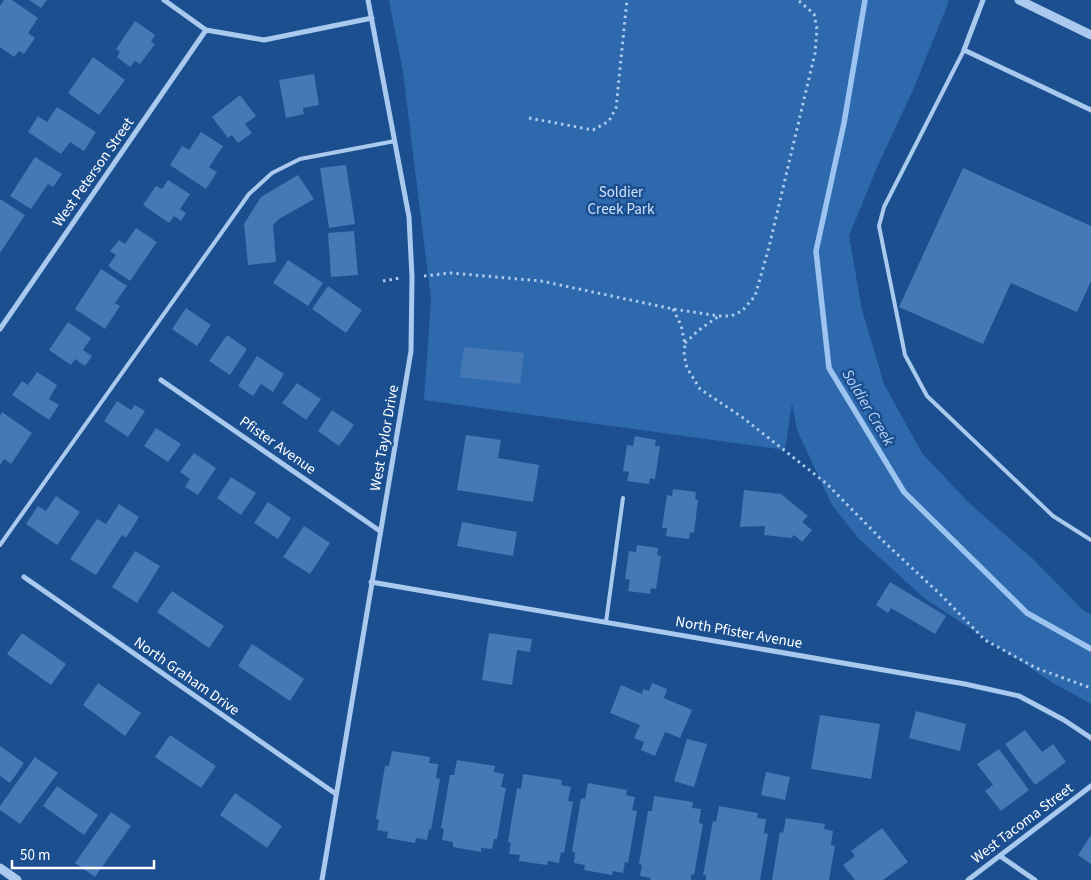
<svg xmlns="http://www.w3.org/2000/svg" width="1091" height="880" font-family="'Source Sans 3',sans-serif">
  <rect width="100%" height="100%" fill="#1b4f8f"/>
  <path fill="#2e69ad" d="M389,0H946L949,1L913,90L878,165L849,236L862,310L884,384L922,453L969,503L1033,559L1084,611L1091,614V704L1053,683L924,598L858,538L832,505L797,430L792,403L785,450L424,400L431,299L403,72Z"/>
  <g fill="none" stroke-linecap="round" stroke-linejoin="round">
    <path stroke="#9cc4f0" stroke-width="5.5" d="M865,0L844,123L816,251L829,368L904,492L1027,613L1091,649"/>
  </g>
  <path fill="#4478b7" d="M4,0H12L38,18L28,33L35,38L24,54L19,51L14,57L0,47V6Z
    M29,0H47L41,8Z
    M135,21L155,35L151,42L155,44L140,64L135,61L130,67L117,57L120,52L116,49Z
    M93,57L125,80L99,115L68,93Z
    M314,74L319,105L303,108L304,114L286,118L279,80Z
    M240,95L256,116L245,124L252,133L238,143L232,135L228,138L212,117Z
    M57,107L96,132L84,151L70,142L61,154L28,132L38,116L47,122Z
    M201,132L223,146L209,167L217,172L206,189L170,165L182,146L189,150Z
    M35,157L62,174L53,187L48,184L31,209L10,196Z
    M346,165L355,224L329,228L320,168Z
    M963,168L1091,226V281L1077,312L1011,283L983,344L899,307Z
    M298,175L314,199L279,219L273,225L276,262L248,265L244,224L261,197Z
    M168,180L190,194L180,209L186,213L181,221L174,216L169,223L143,205L156,186L162,189Z
    M0,199L25,215L0,253Z
    M136,228L157,242L130,281L108,266L116,255L110,251L119,240L125,244Z
    M354,231L358,275L331,277L328,233Z
    M288,260L323,283L308,306L273,283Z
    M101,269L127,286L115,303L120,306L105,329L75,309Z
    M328,286L362,310L346,333L312,309Z
    M186,308L211,325L197,346L172,329Z
    M68,322L91,338L83,350L92,356L85,366L75,359L71,365L49,350Z
    M227,335L247,349L230,375L209,361Z
    M464,347L524,353L520,384L460,377Z
    M257,356L284,374L273,392L261,384L253,396L238,386Z
    M37,372L57,385L49,399L59,405L49,420L12,395L22,381L28,385Z
    M297,383L321,399L306,420L282,403Z
    M117,401L131,410L135,405L145,411L128,437L104,421Z
    M332,410L354,425L339,446L318,431Z
    M2,412L32,433L11,464L4,459L0,465V416Z
    M156,428L181,444L168,462L144,446Z
    M466,435L501,440L498,458L539,465L533,502L457,490Z
    M635,436L656,440L655,446H660L655,479L650,478L649,484L627,481L629,472L623,471L627,445L633,446Z
    M194,453L216,468L198,495L185,487L190,479L180,472Z
    M231,477L256,493L241,515L217,498Z
    M673,489L696,492L695,499L698,500L694,533L690,532L689,539L666,536L667,528H662L667,495L672,496Z
    M744,490L781,494L808,516L802,522L812,530L802,542L794,535L791,538L764,535L765,526L740,527Z
    M56,496L80,512L57,545L26,524L38,506L46,511Z
    M268,502L291,518L278,539L254,523Z
    M119,504L139,517L126,538L122,535L96,575L70,559L97,519L106,524Z
    M462,522L517,532L513,556L457,546Z
    M304,526L330,543L310,574L283,557Z
    M637,545L658,548L657,555L661,556L656,589L651,588L650,594L628,591L630,580L625,579L629,551L636,552Z
    M135,551L160,566L137,603L112,587Z
    M890,582L946,616L935,634L891,608L888,613L876,605Z
    M172,591L224,626L209,648L157,612Z
    M22,633L66,664L51,685L7,654Z
    M489,633L532,639L530,652L517,650L512,685L482,680Z
    M252,644L304,679L290,701L238,666Z
    M98,683L141,713L125,736L83,705Z
    M652,683L667,689L664,698L692,710L680,738L665,732L655,756L641,750L644,742L634,738L640,725L610,713L621,685L642,694L643,689L649,691Z
    M916,711L966,724L960,751L909,738Z
    M820,715L880,724L871,779L811,769Z
    M1025,730L1042,752L1053,744L1066,762L1035,785L1005,744Z
    M170,735L216,766L201,788L155,757Z
    M687,739L707,744L694,787L674,781Z
    M0,746L24,763L10,783L0,776Z
    M999,749L1029,790L1001,811L985,791L993,785L977,764Z
    M392,751L430,757L429,763L438,764L436,778L440,779L431,830L429,829L427,840L416,838L415,843L387,838L388,832L377,830L379,820L376,819L385,766H389Z
    M35,757L58,773L20,824L0,810V806Z
    M457,760L495,766L494,772L504,774L501,787L506,788L497,839H494L492,849L481,848V852L453,847V842L442,840L444,829L441,828L450,775H454Z
    M766,772L790,777L785,800L761,795Z
    M523,774L562,780L561,785L571,787L568,801L573,802L564,853L561,852L559,863L548,861L547,865L519,861L520,855L509,854L511,843L508,842L517,788L521,789Z
    M588,783L627,790L626,795L635,797L632,810L637,811L628,863L625,862L623,873L613,871L612,875L584,870L585,865L574,863L575,852H572L581,798L585,799Z
    M57,786L98,815L84,835L43,806Z
    M235,793L282,826L267,848L220,815Z
    M654,796L693,802L692,808L701,809L699,823L703,824L694,875L691,874V880H650L651,878L640,876L642,865L639,864L648,811H652Z
    M719,806L758,813L757,818L766,819L764,833L768,834L760,880H706V875H703L713,821L716,822Z
    M111,812L131,826L95,877L75,863Z
    M786,818L825,824L824,829L833,831L831,845L835,846L829,880H772L780,832L783,833Z
    M882,828L908,862L883,880H855L843,865L855,856L851,851Z
    M1091,835V864L1078,855Z"/>
  <g fill="none" stroke-linecap="round" stroke-linejoin="round">
    <path stroke="#a9c9ee" stroke-width="3" stroke-dasharray="2.5 4" stroke-linecap="butt" d="M529,118L593,130L609,121L616,108L627,0
      M424,276L451,273L541,281L673,309L719,316H731L742,311L755,296L769,247L815,53L817,29L814,14L798,0
      M383,281L400,278
      M673,309L681,325L685,344L684,355L687,368L700,389L742,417L827,484L882,540L941,595L985,640L1036,668L1091,688
      M685,343L699,330L719,316"/>
    <path stroke="#a9c9ee" stroke-width="4" d="M964,50L884,207L879,226L905,355L927,396L1053,516L1091,540
      M0,545L249,194L272,173L300,159L395,141
      M606,622L623,498"/>
    <path stroke="#a9c9ee" stroke-width="5" d="M164,0L206,30L264,40L372,18
      M983,0L964,50L1091,110
      M0,329L206,30
      M161,380L380,531
      M24,577L336,794
      M371,582L965,684L1019,696L1064,720L1091,738
      M1000,856L1035,880
      M322,880L411,351L412,277L409,217L368,0
      M968,880L1091,786"/>
    <path stroke="#a9c9ee" stroke-width="9" d="M1019,0L1091,35
      M0,868L17,880"/>
  </g>
  <g text-anchor="middle" stroke-width="5" stroke-linejoin="round" paint-order="stroke">
    <g font-size="15" fill="#fff" stroke="#1b4f8f">
      <text transform="translate(93 172) rotate(-55)" y="5">West Peterson Street</text>
      <text transform="translate(384 438) rotate(-80)" y="5">West Taylor Drive</text>
      <text transform="translate(278 445) rotate(35)" y="5">Pfister Avenue</text>
      <text transform="translate(739 632) rotate(10)" y="5">North Pfister Avenue</text>
      <text transform="translate(187 676) rotate(35)" y="5">North Graham Drive</text>
      <text transform="translate(1022 823) rotate(-37)" y="5">West Tacoma Street</text>
    </g>
    <g font-size="15" fill="#cfe3fa" stroke="#1b4f8f">
      <text x="621" y="197">Soldier<tspan x="621" dy="17">Creek Park</tspan></text>
    </g>
    <g font-size="16" font-style="italic" fill="#b5d3f5" stroke="#1b4f8f">
      <text transform="translate(869 407) rotate(59)" y="6">Soldier Creek</text>
    </g>
  </g>
  <path d="M12 860v8h142v-8" fill="none" stroke="#ffffff" stroke-width="2.5"/>
  <text x="20" y="860" font-size="15" fill="#ffffff" stroke="#1b4f8f" stroke-width="4" paint-order="stroke">50 m</text>
</svg>
